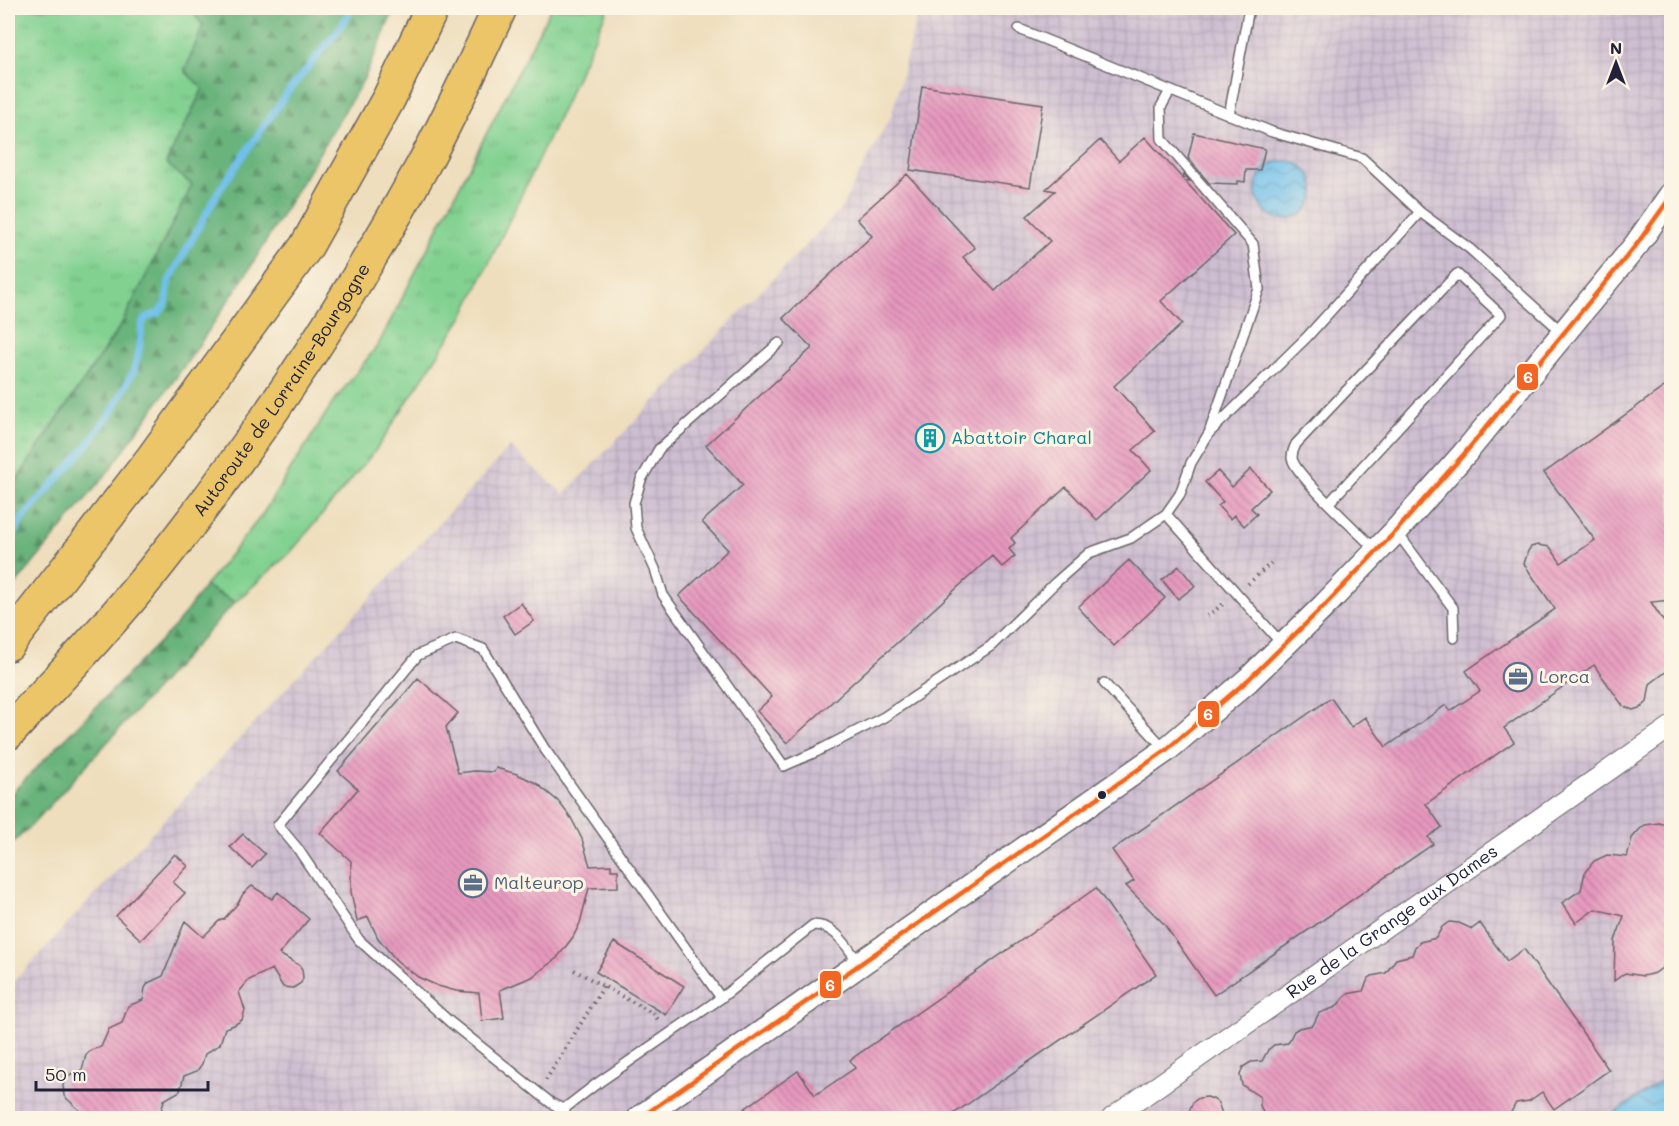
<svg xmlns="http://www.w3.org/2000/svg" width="1679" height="1126" font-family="Mali,sans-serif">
  <defs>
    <pattern id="industrial-grid" width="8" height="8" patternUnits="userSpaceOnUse" patternTransform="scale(1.5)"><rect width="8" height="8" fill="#cebed1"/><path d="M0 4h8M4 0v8" fill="none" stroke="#b1a3b4"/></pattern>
    <pattern id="grass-tufts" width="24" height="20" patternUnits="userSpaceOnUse" patternTransform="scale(1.5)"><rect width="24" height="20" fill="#82d191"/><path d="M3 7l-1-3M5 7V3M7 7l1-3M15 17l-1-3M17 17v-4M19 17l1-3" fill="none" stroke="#70b37e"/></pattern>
    <pattern id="forest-firs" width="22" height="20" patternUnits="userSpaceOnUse" patternTransform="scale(1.5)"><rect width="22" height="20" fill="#69b37b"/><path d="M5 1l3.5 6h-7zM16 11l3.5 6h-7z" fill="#569166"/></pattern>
    <pattern id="water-waves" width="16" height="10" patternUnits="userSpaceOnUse" patternTransform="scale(1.5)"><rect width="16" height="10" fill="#6fc0eb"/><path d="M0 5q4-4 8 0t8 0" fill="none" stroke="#5b9cc0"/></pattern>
    <pattern id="building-back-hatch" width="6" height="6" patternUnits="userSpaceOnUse" patternTransform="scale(1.5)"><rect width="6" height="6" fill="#e798be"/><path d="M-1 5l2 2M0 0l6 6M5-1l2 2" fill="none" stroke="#bb7c9c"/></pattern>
  </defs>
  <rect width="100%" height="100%" fill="#fcf5e5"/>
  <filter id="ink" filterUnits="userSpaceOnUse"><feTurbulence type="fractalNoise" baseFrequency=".0167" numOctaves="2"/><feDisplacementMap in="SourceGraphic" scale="12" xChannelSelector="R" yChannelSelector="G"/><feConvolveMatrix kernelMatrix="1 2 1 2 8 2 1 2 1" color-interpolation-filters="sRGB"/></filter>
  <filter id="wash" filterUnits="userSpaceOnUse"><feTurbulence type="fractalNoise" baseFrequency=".008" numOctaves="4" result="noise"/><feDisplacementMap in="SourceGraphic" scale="24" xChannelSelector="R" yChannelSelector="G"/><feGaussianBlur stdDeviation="1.35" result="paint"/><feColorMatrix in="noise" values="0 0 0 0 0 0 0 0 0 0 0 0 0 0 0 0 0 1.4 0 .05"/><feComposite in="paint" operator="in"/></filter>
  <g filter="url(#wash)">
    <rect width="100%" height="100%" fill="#eedebd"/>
    <path fill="url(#industrial-grid)" d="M919,8H1671V1118H8V988L510,447L564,494L840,210L892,114Z"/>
    <path fill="url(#grass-tufts)" stroke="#527a66" stroke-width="1.5" d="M8,8H189L203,25L185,71L203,88L166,163L193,185L121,325L8,493Z
      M551,8H608L563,108L464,315L375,451L290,553L235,602L205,586L262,515L332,404L378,345Z"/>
    <path fill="url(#forest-firs)" stroke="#466a5b" stroke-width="1.5" d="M189,8H395L365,77L248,271L195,351L108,472L8,594V493L121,325L192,185L166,163L203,89L185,71L203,25Z
      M205,586L235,602L31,826L8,847V797L177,624Z"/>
    <path fill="url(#water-waves)" stroke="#487193" stroke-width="1.5" d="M1256 190a29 29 0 1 1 58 0a29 29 0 1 1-58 0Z
      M1671,1074V1118H1607H1608Z"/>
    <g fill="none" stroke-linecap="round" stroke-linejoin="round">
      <path stroke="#6fc0eb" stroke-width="7" d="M8,543L23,518L86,447L113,410L134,370L140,346L142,324L147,317L159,313L166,303L169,281L218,192L287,93L336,33L353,8"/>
    </g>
    <g id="blocks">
      <path fill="url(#building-back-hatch)" d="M922,86L1043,104L1030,187L910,170Z
        M1194,133L1265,149L1260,170H1246L1245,182L1238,181V184L1209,183L1188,158Z
        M1145,137L1183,179L1184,175L1190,181H1185L1234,235L1161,301L1182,324L1114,386L1155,431L1133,450L1151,470L1097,520L1066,487L1011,538L1015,543L1009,549L1015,556L1002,567L992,556L787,743L757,711L772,697L679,596L728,550L702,522L743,485L706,445L812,348L783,318L872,236L857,219L907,174L975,248L963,257L995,291L1050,241L1027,216L1055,191L1046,189L1100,140L1119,161Z
        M1671,382V600L1651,602L1671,633V668L1650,684L1647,702L1642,707L1633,710L1623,706L1594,665L1504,728L1514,742L1426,804L1442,827L1428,837L1433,844L1214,995L1164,924L1126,886L1134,881L1112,850L1331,698L1351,727L1365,717L1386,747L1446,705L1450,711L1480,691L1466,671L1555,609L1524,564L1528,551L1531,547L1538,545L1550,547L1561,563L1595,540L1544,473Z
        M1251,469L1270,490L1251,508L1257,514L1244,526L1234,515L1230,519L1218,506L1223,502L1205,482L1218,471L1232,487Z
        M1129,560L1165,598L1114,646L1078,607Z
        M1179,566L1195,586L1178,599L1162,580Z
        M521,603L534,621L515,634L503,616Z
        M418,678L458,713L446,727L458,773L475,771L494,772L496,768L517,774L536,783L559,802L571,818L582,839L590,866L611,865V870H618V887L589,888L580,923L573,937L557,958L532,977L500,990L504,1018L482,1021L479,993L456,991L438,986L418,977L396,960L378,938L368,917L357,921L351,892V861L320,833L358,789L338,771Z
        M1659,823L1671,826V953L1662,968L1655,973L1643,976L1625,973L1614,981L1615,941L1624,916L1595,909L1576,923L1562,903L1581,890L1585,872L1594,861L1607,855L1627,857L1632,838L1639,830L1645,825Z
        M243,834L265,854L252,868L230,847Z
        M175,854L188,866L173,882L185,893L141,940L116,916Z
        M252,886L272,899L278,892L309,919L279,954L299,965L302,969L303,978L301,983L293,988L283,987L272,969L249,980L239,992L245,1010L242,1020L234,1025L225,1028L220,1044L205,1054L202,1064L197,1071L184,1076L180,1091L164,1100L161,1112L156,1119H89L64,1096L63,1085L66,1078L71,1074L82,1070L86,1055L91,1050L101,1047L109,1029L122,1023L128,1006L143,1000L145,988L148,983L163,976L185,921L203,937L219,921L224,919L238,903L243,894Z
        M1096,888L1156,974L946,1119H730L798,1071L815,1095L855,1068L850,1060Z
        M1449,922L1459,923L1472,929L1480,923L1507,961L1524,949L1609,1070L1554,1109L1542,1092L1529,1101L1516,1103L1510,1114L1505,1119H1269L1263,1113L1260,1105V1097L1242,1085L1240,1075L1243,1067L1251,1062L1262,1061L1268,1050L1274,1045L1288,1043L1294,1031L1299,1028L1313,1025L1319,1013L1336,1007L1347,994L1363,991L1368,979L1372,976L1386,973L1396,959L1412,955L1415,947L1420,942L1436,938L1442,927Z
        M614,942L684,986L666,1015L596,972Z
        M1207,1097L1213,1099L1218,1103L1224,1119H1186L1193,1102L1199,1098Z"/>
    </g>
  </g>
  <g filter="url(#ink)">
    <use href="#blocks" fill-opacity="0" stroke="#696468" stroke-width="1.5"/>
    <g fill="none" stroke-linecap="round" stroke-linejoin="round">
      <g stroke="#696468" stroke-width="12">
        <path id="service" d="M1170,91L1161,107L1162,139L1253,244L1259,289L1210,430
          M1229,115L1249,8
          M1420,212L1470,249L1562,332
          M779,343L659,449L641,480L634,503L636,528L655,569L663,595L784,766L816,752L884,717L991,646L1055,583L1089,553L1131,538L1166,514L1180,494L1191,463L1209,433L1307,337L1420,212L1362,158L1272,132L1019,29
          M1329,503L1501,315L1457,274L1296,444C1294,448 1292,454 1292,458C1294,474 1360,534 1375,549
          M1166,514L1282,644
          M1396,531L1453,608L1454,638
          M1104,683L1165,749
          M565,1110L551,1103L450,1022L359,940L298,849L278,825L418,655L456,639L483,649L544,748L721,998
          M552,1118L595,1085L721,998L813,925C836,925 846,946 859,963"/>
      </g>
      <g stroke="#696468" stroke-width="22">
        <g id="minor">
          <path id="s1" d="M1112,1118L1672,726"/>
        </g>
      </g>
      <g stroke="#696468" stroke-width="27">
        <path id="tertiary" d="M640,1118L1166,750L1248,680L1324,606L1396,531L1465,453L1637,244L1672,194"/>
      </g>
      <g stroke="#696468" stroke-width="36">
        <g id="motorway">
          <path d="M8,644L152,459L306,247L389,98L432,8"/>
          <path id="s2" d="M8,733C58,679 110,625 156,567C256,442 345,307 422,167C451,115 475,61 500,8"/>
        </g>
      </g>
      <path stroke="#696468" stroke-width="4" stroke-dasharray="1.5 4.5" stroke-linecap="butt" d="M1248,584L1271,563
        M1207,616L1226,602
        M574,970L654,1014L659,1021
        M546,1080L604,986"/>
      <use href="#service" stroke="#fff" stroke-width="9"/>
      <use href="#minor" stroke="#fff" stroke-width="20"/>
      <use href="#tertiary" stroke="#fff" stroke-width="24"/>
      <use href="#motorway" stroke="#edc569" stroke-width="33"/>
      <g stroke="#fcf5e5" stroke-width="9">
        <path id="bus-1" d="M640,1118L1166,750L1248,680L1324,606L1396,531L1465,453L1637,244L1672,195"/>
      </g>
      <use href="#bus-1" stroke="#f26522" stroke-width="4.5"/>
    </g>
  </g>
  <defs>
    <g id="building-ring" transform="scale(1.5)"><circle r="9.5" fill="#fcf5e5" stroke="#0f9aa8" stroke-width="1.5"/><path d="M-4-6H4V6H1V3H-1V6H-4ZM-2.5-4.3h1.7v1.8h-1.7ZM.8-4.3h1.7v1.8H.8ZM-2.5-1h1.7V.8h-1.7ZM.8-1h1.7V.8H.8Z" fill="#0f9aa8"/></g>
    <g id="office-ring" transform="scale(1.5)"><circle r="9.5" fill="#fcf5e5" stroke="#5c6f8a" stroke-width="1.5"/><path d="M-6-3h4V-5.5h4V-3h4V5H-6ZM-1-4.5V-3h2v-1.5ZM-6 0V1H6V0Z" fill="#5c6f8a"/></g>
  </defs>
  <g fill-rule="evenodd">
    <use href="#building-ring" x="930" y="438"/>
    <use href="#office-ring" x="1518" y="677"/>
    <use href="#office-ring" x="473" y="883"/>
  </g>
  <circle fill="#22223b" stroke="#fcf5e5" stroke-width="2" cx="1102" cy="795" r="5"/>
  <g text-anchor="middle" stroke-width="6" stroke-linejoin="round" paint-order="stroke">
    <g font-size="18" fill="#22223b" stroke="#fcf5e5">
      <text dy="6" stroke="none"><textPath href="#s2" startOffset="440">Autoroute de Lorraine-Bourgogne</textPath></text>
      <text dy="6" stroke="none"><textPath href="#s1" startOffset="342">Rue de la Grange aux Dames</textPath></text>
    </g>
    <g font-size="18" fill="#0d838f" stroke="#fcf5e5" text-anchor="start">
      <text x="951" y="444">Abattoir Charal</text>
    </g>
    <g font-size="18" fill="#4e5e75" stroke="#fcf5e5" text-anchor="start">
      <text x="1539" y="683">Lorca</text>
      <text x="494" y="889">Malteurop</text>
    </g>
  </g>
  <g stroke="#fcf5e5" stroke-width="2">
    <rect x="1516" y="363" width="23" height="28" rx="6" fill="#f26522"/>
    <rect x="1197" y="700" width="23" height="28" rx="6" fill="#f26522"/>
    <rect x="819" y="970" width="23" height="29" rx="6" fill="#f26522"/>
  </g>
  <g font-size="16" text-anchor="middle" font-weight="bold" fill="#fff">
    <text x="1528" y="383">6</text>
    <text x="1208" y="720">6</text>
    <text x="830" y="991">6</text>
  </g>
  <rect width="1679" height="1126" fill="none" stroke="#fcf5e5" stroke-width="30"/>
  <g transform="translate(1616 63)" stroke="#fcf5e5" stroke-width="4.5" paint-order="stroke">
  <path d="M0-4.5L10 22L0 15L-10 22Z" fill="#22223b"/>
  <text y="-9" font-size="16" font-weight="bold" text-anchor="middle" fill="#22223b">N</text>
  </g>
  <path d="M36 1081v9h172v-9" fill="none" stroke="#22223b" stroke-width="3"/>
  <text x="45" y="1081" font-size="18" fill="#22223b" stroke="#fcf5e5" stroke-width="4.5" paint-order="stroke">50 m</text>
</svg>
